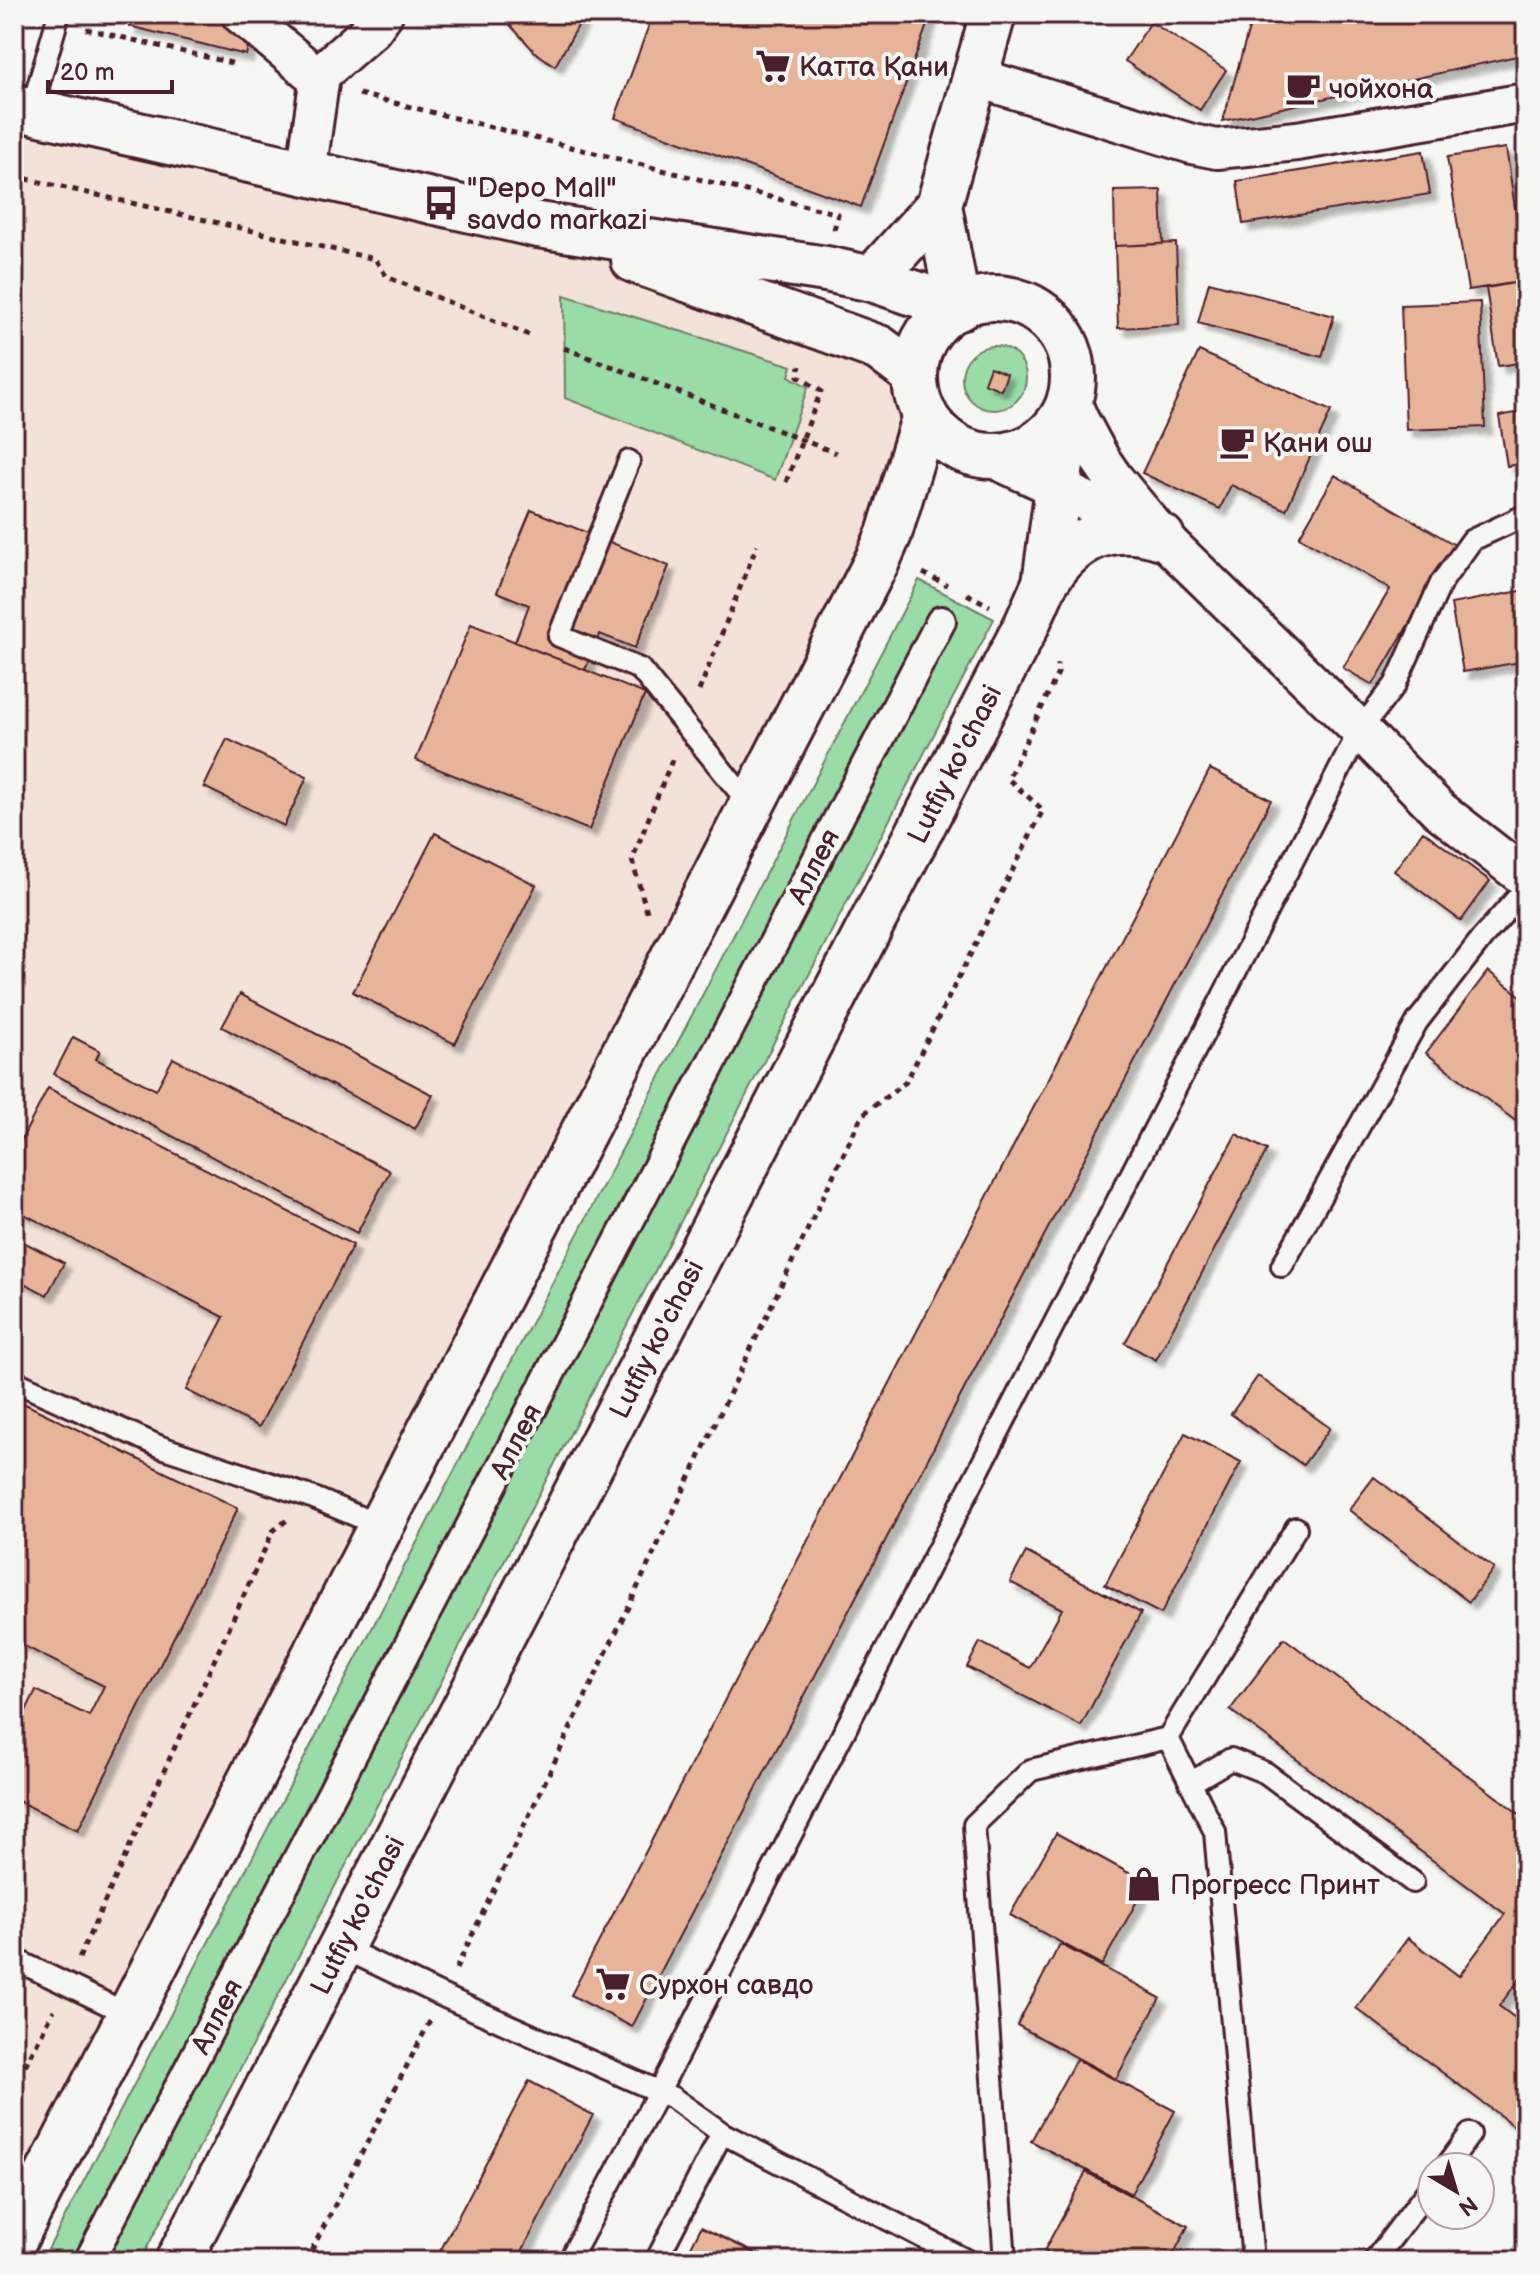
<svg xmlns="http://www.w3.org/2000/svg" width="1540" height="2275" font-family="'Balsamiq Sans',sans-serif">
  <defs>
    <filter id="shadow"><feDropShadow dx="7" dy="7" stdDeviation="2" flood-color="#0004"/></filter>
  </defs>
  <rect width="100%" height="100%" fill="#f6f6f2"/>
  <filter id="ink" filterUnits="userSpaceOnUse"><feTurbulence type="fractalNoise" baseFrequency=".0125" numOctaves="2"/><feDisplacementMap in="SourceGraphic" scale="16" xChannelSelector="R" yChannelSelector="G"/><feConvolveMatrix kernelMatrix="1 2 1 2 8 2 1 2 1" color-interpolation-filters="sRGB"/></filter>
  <g filter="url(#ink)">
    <path fill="#f2e2d7" d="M14,107L538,225L912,373L919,403L889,534L14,2240V1799L78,1830L237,1509L16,1399L14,1401Z
      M14,1641L104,1686L89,1716L14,1735Z"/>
    <path fill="#99dca7" stroke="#727e69" stroke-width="2" d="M564,295L792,366L789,376L808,387L775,480L565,398Z
      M962 378a32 32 0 1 1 64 0a32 32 0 1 1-64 0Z
      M919,580L994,619L140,2261H42Z"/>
    <path fill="#e7b499" stroke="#4a1f2b" stroke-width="2" filter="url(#shadow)" d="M134,14H213L249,42L246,55L129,26Z
      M500,14H585L555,66L535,52Z
      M653,14H931L861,207L615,118Z
      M1253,14H1526V54L1223,121Z
      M1151,22L1226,70L1200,110L1125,61Z
      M1506,148L1526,281L1468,290L1447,157Z
      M1423,151L1430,194L1243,224L1237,181Z
      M1161,190L1163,244L1115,246L1114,191Z
      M1176,243L1179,325L1118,328L1115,246Z
      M1526,281V362L1498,366L1486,288Z
      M1209,282L1334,316L1322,357L1198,323Z
      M1480,302L1485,427L1406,430L1401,305Z
      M1199,351L1331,411L1286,510L1231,485L1220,509L1142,473Z
      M990,367L1007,374L1001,390L984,383Z
      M1526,411V463L1507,466L1499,416Z
      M1335,475L1455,545L1373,685L1343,668L1390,589L1299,537Z
      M531,510L669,566L635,648L600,634L585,670L515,642L529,605L497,592Z
      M1526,590V661L1463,672L1451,604Z
      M471,624L645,694L589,830L416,760Z
      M227,739L307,777L284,826L204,787Z
      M1210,769L1271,800L632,2027L571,1995Z
      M1423,831L1490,881L1461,921L1394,871Z
      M435,833L536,885L455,1044L353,992Z
      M1488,971L1526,1000V1129L1426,1053Z
      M240,994L433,1095L415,1129L222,1027Z
      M73,1037L100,1051L96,1059L156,1090L173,1058L390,1171L357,1233L54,1074Z
      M48,1088L353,1245L259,1427L186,1390L224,1317L14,1209V1154Z
      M1236,1134L1267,1150L1156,1360L1125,1343Z
      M14,1237L64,1263L47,1295L14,1278Z
      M1258,1376L1330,1428L1303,1465L1231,1414Z
      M15,1399L238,1508L78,1830L14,1799V1735L36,1690L89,1716L104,1686L14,1641Z
      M1185,1433L1241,1462L1161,1614L1105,1585Z
      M1374,1477L1494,1568L1469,1602L1349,1510Z
      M1026,1552L1141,1613L1081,1726L967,1667L980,1642L1030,1668L1062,1609L1010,1582Z
      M1284,1638L1526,1819V1971L1499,2006L1526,2026V2135L1356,2008L1408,1938L1459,1976L1505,1914L1230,1710Z
      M1056,1833L1147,1883L1102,1965L1010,1915Z
      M1060,1944L1160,1998L1116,2079L1017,2025Z
      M1076,2059L1175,2111L1131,2194L1031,2141Z
      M529,2081L593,2115L517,2261H435Z
      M1086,2172L1188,2226L1170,2261H1063L1044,2251Z
      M701,2227L771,2261H684Z"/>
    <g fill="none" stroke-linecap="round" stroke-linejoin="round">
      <g stroke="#4a1f2b" stroke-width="26">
        <path id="service" d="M31,111L59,14
          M629,461L559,636L640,669L751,806
          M1282,1266L1417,1022L1482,938L1526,888
          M14,1381L161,1447L314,1498L381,1526
          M1168,1738L1296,1528
          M1190,1783L1231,1759L1266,1773L1413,1882
          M341,1947L443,1996L673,2098L722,2133L968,2261
          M14,1959L130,2015
          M1446,2167L1470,2134
          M569,2261L659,2091L1360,730L1395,685L1441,583L1472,540L1526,515
          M656,2261L722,2133
          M1005,2261L974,1825L1031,1770L1168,1738L1215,1832L1253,2261
          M1374,2261L1432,2185"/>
      </g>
      <g stroke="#4a1f2b" stroke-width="34">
        <path id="pedestrian" d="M89,2261L941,621"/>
      </g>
      <g stroke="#4a1f2b" stroke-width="44">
        <path id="minor" d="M241,14L317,77
          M975,77L1192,144L1217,149L1297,141L1526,103
          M306,173L319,83L317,77L372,29L383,14
          M1070,398L1078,418L1100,459L1113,478L1162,537L1360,730L1439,810L1526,878
          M989,456L1152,532"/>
      </g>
      <g stroke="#4a1f2b" stroke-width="50">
        <path id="tertiary" d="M872,279L939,205
          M958,308L939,205L993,14"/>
      </g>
      <g stroke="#4a1f2b" stroke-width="50">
        <path id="secondary" d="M14,107L538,225L826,269L872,279L958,308
          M634,260L879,348L912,373
          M915 377a79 79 0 1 1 158 0a79 79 0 1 1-158 0Z
          M1045,583C1073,538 1110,520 1162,537
          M14,2240L878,559L889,534L925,415
          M178,2261L1027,624L1045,583L1070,398"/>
      </g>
      <path stroke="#4a1f2b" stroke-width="5" stroke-dasharray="6 6" stroke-linecap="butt" d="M86,29L236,64
        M359,94L838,214L834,230
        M14,176L375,259L387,277L529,335
        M564,348L836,453
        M786,482L821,391L798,376L800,366
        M923,573L947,585
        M967,594L990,606
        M699,691L757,545
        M647,912L632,860L672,760
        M79,1958L273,1531L287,1520
        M456,1969L862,1115L906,1082L1043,810L1008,779L1058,673L1057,664
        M14,2087L54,2010
        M306,2261L430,2021"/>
      <use href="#service" stroke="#f6f6f2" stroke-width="20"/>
      <use href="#pedestrian" stroke="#f6f6f2" stroke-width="28"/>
      <use href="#minor" stroke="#f6f6f2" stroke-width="38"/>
      <use href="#tertiary" stroke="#f6f6f2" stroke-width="44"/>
      <use href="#secondary" stroke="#f6f6f2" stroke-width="44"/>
    </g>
  </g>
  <defs>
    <g id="supermarket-bare" transform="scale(2.76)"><path d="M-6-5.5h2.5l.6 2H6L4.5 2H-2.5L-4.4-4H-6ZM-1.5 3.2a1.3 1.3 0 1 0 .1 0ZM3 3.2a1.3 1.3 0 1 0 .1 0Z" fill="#4a1f2b" stroke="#f6f6f2" stroke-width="2.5" paint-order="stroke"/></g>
    <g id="cafe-bare" transform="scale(2.76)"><path d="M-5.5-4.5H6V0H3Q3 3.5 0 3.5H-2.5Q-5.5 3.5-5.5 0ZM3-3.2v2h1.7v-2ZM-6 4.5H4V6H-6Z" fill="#4a1f2b" stroke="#f6f6f2" stroke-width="2.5" paint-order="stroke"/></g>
    <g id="bus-bare" transform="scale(2.76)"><path d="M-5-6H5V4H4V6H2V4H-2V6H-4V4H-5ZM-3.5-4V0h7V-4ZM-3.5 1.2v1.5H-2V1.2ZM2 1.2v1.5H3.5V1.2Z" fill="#4a1f2b" stroke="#f6f6f2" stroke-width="2.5" paint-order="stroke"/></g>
    <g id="shop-bare" transform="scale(2.76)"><path d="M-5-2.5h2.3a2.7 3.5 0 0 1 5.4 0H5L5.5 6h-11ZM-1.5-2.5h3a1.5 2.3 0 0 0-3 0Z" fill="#4a1f2b" stroke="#f6f6f2" stroke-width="2.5" paint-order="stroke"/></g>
  </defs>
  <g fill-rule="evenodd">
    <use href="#supermarket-bare" x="773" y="66"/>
    <use href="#cafe-bare" x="1303" y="88"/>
    <use href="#bus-bare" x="441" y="203"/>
    <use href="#cafe-bare" x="1237" y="442"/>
    <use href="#shop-bare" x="1144" y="1884"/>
    <use href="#supermarket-bare" x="613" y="1984"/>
  </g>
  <g text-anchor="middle" stroke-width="8" stroke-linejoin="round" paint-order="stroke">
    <g font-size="28" fill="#4a1f2b" stroke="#f6f6f2" text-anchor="start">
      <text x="799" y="76">Катта Қани</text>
      <text x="1329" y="98">чойхона</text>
      <text x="467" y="197">"Depo Mall"<tspan x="467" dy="32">savdo markazi</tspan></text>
      <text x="1263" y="452">Қани ош</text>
      <text x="1170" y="1894">Прогресс Принт</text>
      <text x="639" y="1994">Сурхон савдо</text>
    </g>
    <g font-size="28" fill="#4a1f2b" stroke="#f6f6f2">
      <text transform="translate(954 764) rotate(-63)" y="10">Lutfiy ko'chasi</text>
      <text transform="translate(813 866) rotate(-63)" y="10">Аллея</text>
      <text transform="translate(656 1339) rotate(-63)" y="10">Lutfiy ko'chasi</text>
      <text transform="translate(515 1441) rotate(-63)" y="10">Аллея</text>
      <text transform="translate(357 1915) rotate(-63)" y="10">Lutfiy ko'chasi</text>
      <text transform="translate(216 2016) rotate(-63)" y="10">Аллея</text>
    </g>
  </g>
  <rect width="1540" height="2275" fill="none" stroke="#f6f6f2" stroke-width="48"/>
  <rect x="24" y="24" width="1492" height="2227" fill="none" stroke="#4a1f2b" stroke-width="3" filter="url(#ink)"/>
  <g transform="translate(1456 2191) rotate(142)"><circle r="38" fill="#f6f6f2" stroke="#b1a0a2" stroke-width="2"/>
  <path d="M0-6L14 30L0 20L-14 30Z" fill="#4a1f2b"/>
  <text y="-12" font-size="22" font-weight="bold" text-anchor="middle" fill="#4a1f2b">N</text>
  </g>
  <path d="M48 80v12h124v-12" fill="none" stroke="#4a1f2b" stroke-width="4"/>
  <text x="60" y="80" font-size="24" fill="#4a1f2b" stroke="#f6f6f2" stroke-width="6" paint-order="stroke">20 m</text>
</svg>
